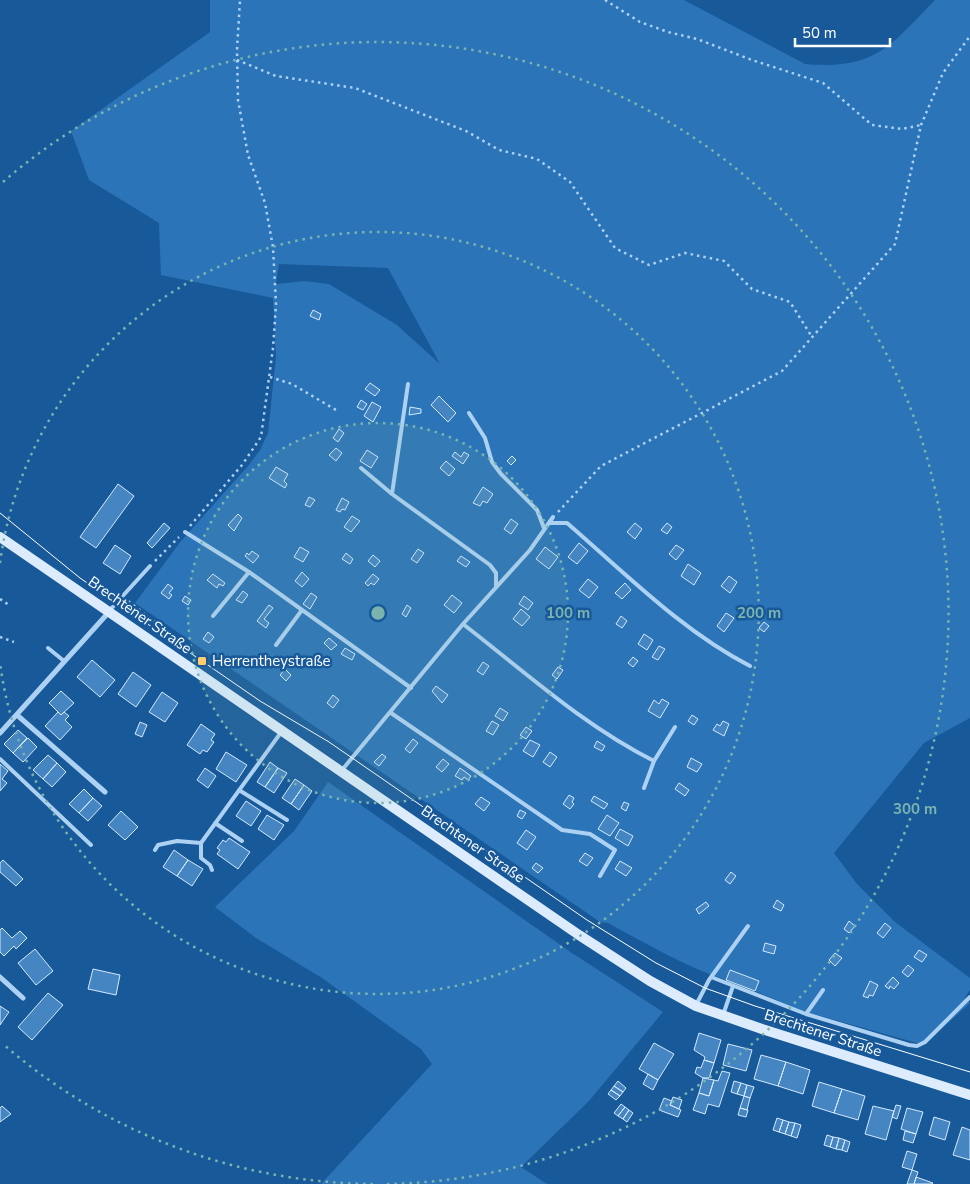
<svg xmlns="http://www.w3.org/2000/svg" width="970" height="1184" font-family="'Nunito Sans',sans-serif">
  <rect width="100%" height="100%" fill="#18599a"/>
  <path fill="#2b74b8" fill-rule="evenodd" d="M210,0H684L805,64C876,70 890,46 935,0H970V718L924,743L834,853L857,884L895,922L970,978V990L965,997L970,1003L924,1045L803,1011L755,991L759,981L730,970L726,980C684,966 647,944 608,923L600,922L135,603L181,541L248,466L260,450L268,433L276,357L273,298L161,275L159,223L89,180L71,131L210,32ZM279,264L388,268L440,364L397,325L329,284L305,281L276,284Z
    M328,782L572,953L663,1012L589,1101L521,1167L547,1184H321L432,1064L421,1049L322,978L256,938L215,907L294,831Z"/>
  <path fill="#4585c2" stroke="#d5e9fc" d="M313,310L321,314L319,320L310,316Z
    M370,383L380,390L375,396L365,389Z
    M439,396L456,413L448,422L431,405Z
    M361,400L367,404L363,410L357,407Z
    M372,402L381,407L373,422L364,416Z
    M410,407L421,409V413L409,415Z
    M339,429L344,433L338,442L333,438Z
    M336,448L342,453L336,461L329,455Z
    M367,450L378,457L371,468L360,461Z
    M455,452L461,457L464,452L469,455L463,464L452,456Z
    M512,456L516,460L511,465L507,461Z
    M446,461L455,469L449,476L440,468Z
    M276,467L288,474L284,481L287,484L285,488L269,478Z
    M118,484L134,496L96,548L80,537Z
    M483,487L493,494L487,503L483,501L480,506L473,503Z
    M309,497L315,500L310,507L305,505Z
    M342,498L349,502L345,510L342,509L340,512L336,510Z
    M238,514L242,518L234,531L228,525Z
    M352,516L360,521L351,532L344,527Z
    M511,519L518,524L511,534L504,529Z
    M164,523L170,528L152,548L147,543Z
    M635,523L642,529L635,539L627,532Z
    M667,523L672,527L667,534L661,530Z
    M579,543L588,551L577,564L568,557Z
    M115,545L131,556L120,574L103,563Z
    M676,545L684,550L676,560L669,554Z
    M300,547L309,552L303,562L294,557Z
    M545,547L558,557L549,569L536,559Z
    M418,549L424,553L417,563L411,559Z
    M252,551L259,556L253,563L245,556L247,553L249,555Z
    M346,553L353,559L350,564L342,559Z
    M373,555L380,561L375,567L368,561Z
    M461,556L470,562L466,567L457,561Z
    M688,564L701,573L694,585L681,576Z
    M302,572L309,579L302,587L295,581Z
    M213,574L225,583L223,586L219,584L217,588L207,580Z
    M373,574L379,579L374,585L371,583L368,586L365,583Z
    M729,576L737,582L730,593L721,586Z
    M588,579L598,587L589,598L579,590Z
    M625,583L631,590L622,599L615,593Z
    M168,584L173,588L169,593L172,595L169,599L161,593Z
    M243,591L248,595L242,603L236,600Z
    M311,593L317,597L310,609L303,604Z
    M452,595L462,603L454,613L444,605Z
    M185,596L191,600L188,605L182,601Z
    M524,596L533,603L528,610L519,604Z
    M269,605L273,608L264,619L269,623L266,628L257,621Z
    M407,605L411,608L406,617L402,614Z
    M521,609L530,617L522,626L513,619Z
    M726,613L734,618L724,632L717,626Z
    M621,616L627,621L622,628L616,624Z
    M764,622L769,626L764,632L759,628Z
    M208,632L214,637L209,643L203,639Z
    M644,634L653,640L647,650L638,644Z
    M329,638L337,645L331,650L324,643Z
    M659,646L665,649L658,660L652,657Z
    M345,648L355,654L352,660L341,654Z
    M633,657L638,661L633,667L628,663Z
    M92,660L115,680L100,697L77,677Z
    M483,662L489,666L483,675L477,671Z
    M558,667L563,670L557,679L552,675Z
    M285,669L291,675L286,681L280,675Z
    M133,672L151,685L136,707L118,694Z
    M436,686L448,695L442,703L432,691Z
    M61,691L74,703L61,715L49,703Z
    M162,692L178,703L165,722L149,712Z
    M333,695L339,700L333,708L327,703Z
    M662,699L669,703L660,718L648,711L654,700L659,704Z
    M500,708L508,713L503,721L495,716Z
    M58,712L61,715L64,712L69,716L65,720L72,727L60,740L45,726Z
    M692,715L698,719L694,725L688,721Z
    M492,721L499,725L493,735L486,731Z
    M723,721L729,724L724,736L713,730L717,724L720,726Z
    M140,722L147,725L142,737L135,734Z
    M201,724L215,734L211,740L214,742L207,752L203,750L200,754L187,745Z
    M526,727L532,731L526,739L520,735Z
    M18,730L27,738L13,753L4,744Z
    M28,738L37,747L23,762L13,753Z
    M413,739L418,743L410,753L405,749Z
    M530,740L540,745L533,757L523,751Z
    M597,741L605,746L602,751L594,747Z
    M226,752L247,765L236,782L216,769Z
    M550,752L557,757L550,767L543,762Z
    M382,754L386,757L379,766L374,762Z
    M48,755L57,763L43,779L33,770Z
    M691,758L702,764L697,772L687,767Z
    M443,759L449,764L442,772L436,767Z
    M270,762L278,768L265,787L257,782Z
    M57,763L66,772L52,787L43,779Z
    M0,764L8,771L2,779L7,783L0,791Z
    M205,768L216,776L208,788L197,780Z
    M278,768L287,773L274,793L265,787Z
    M460,768L471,776L468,780L464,777L462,780L455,776Z
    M295,779L304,785L291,804L282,798Z
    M679,783L689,790L685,796L675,789Z
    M304,785L312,791L299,810L291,804Z
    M84,789L93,798L79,813L69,804Z
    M569,795L574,798L572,802L574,804L570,809L563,804Z
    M594,796L608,804L604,809L591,801Z
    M481,797L490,803L484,811L475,804Z
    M93,798L102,806L88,821L79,813Z
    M246,801L261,811L251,826L236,816Z
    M624,802L629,804L626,811L621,808Z
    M520,810L526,813L522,819L517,816Z
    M121,811L138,827L125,840L108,825Z
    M267,815L284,825L274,840L258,829Z
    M607,815L619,823L610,836L598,829Z
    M620,829L633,836L628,846L615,838Z
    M526,830L536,837L527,850L517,843Z
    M229,838L250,852L238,869L217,854L220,850L217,848L223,840L226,842Z
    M174,850L188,860L177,876L163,867Z
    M585,853L593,858L587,866L579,861Z
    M3,860L23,879L16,886L0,872V863Z
    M188,860L203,869L192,886L177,876Z
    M620,861L632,868L626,876L615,869Z
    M536,863L543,868L538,873L532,868Z
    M731,872L736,876L730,884L725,880Z
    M777,900L784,905L781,911L773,907Z
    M706,902L709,906L699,914L696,909Z
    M849,921L855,926L849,933L844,929Z
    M885,923L891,928L883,938L877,933Z
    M2,928L12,938L20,931L27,938L16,949L14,946L4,956L0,952V930Z
    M765,943L776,946L774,954L763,951Z
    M35,949L53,971L36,985L18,963Z
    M919,950L927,955L922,962L914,957Z
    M835,953L842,958L835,966L829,960Z
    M908,965L914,970L908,977L902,972Z
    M93,969L120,975L116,995L88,989Z
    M730,970L759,981L755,991L726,980Z
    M893,977L899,983L894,989L890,986L889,989L885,986Z
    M870,981L878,985L873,996L869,995L868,998L863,996Z
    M48,993L63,1005L32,1040L18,1027Z
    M0,1006L9,1012L0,1025Z
    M699,1033L721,1040L714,1063L704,1060L705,1057L694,1050Z
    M654,1043L674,1054L658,1080L639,1069Z
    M728,1044L752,1050L746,1071L723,1065Z
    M761,1055L786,1062L778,1086L754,1079Z
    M704,1060L714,1063L709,1078H703L695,1073L697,1067L701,1068Z
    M786,1062L810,1070L803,1094L778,1086Z
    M722,1071L730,1073L719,1107L708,1104L705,1114L693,1110L699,1093L709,1096L714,1080L718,1081Z
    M648,1074L658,1080L653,1090L643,1084Z
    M703,1078L714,1080L709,1096L699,1093Z
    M618,1081L626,1088L623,1092L614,1086Z
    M734,1081L741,1083L737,1094L731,1092Z
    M819,1082L842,1089L834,1113L812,1106Z
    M741,1083L747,1085L744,1096L737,1094Z
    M747,1085L754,1087L750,1098L744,1096Z
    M614,1086L623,1092L620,1096L611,1090Z
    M842,1089L865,1096L858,1120L834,1113Z
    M611,1090L620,1096L616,1100L608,1094Z
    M744,1096L750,1098L747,1110L740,1108Z
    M673,1097L682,1100L679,1109L670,1105Z
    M664,1098L672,1101L670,1105L681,1110L678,1117L659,1110Z
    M621,1104L625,1107L618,1116L614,1113Z
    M896,1105L901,1106L897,1119L892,1117Z
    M2,1106L11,1114L0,1122V1108Z
    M873,1106L894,1111L886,1140L865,1134Z
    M625,1107L629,1110L623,1119L618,1116Z
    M740,1108L748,1110L746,1117L738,1115Z
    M907,1108L923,1112L916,1134L901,1129Z
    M629,1110L633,1113L627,1122L623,1119Z
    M934,1117L950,1122L945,1140L929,1135Z
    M777,1118L783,1120L779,1132L773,1130Z
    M783,1120L789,1122L785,1134L779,1132Z
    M789,1122L795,1123L791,1136L785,1134Z
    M795,1123L801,1125L797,1138L791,1136Z
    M962,1127L970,1130V1160L953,1155Z
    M905,1131L916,1134L913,1143L903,1140Z
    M827,1135L833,1137L830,1147L824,1145Z
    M833,1137L839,1138L836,1149L830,1147Z
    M839,1138L845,1140L842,1150L836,1149Z
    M845,1140L850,1142L847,1152L842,1150Z
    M907,1151L917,1154L912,1170L902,1167Z
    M912,1170L918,1172L914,1184H907Z
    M916,1177L933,1183L932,1184H914Z"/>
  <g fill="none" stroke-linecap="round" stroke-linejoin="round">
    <path stroke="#add1f2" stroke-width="2.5" stroke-dasharray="2.5 4" stroke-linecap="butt" d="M605,0L640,22L668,32L697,39L752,60L823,83L872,125L902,129L921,125
      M237,60L276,76L355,88L466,131L499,150L537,159L570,182L615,248L649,265L685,253L724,261L752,289L790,302L812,337
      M270,377L292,384L336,410
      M558,512L601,466L782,371L895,244L921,125L943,73L970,36
      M190,526L242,465L261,437L273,348L276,304L273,247L265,203L248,155L238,100L237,50L240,0
      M155,561L179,537
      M0,599L9,605
      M128,601L160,626
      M0,637L14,642"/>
    <path stroke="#add1f2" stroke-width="4" d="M469,413L485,438L492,462L501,474L537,510L544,528
      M361,468L392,494L490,565L496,573V587
      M392,494L408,384
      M549,523H567C625,573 682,631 750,666
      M185,532L249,572L411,688
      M109,611L150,566
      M213,616L249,572
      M463,624C525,672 584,726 654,761L675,727
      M276,645L302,610
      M48,648L64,661
      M391,713L562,830L590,834L615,850L600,876
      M0,759L91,845
      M342,770L463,624L530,550L553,517
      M644,788L654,761
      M239,790L287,820
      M215,823L242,841
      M201,843V858L210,865L212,870
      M155,850L158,845L177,841L201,843L282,731
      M711,977L806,1014L909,1045L917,1046L925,1042L970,997
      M696,1005L709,980L748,926
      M806,1014L823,990
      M723,1015L733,986"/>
    <path stroke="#add1f2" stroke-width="5" d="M17,715L105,792
      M0,733L109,612
      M0,977L23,998"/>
    <path stroke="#dcecfc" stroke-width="10" d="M0,537L579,935L650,981L696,1006L762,1029L970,1095"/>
    <path stroke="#fff" stroke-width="1" d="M0,513L80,578L202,661L260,701L329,742L587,920L656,963L705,988L755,1006L970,1072"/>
  </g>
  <circle cx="378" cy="613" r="190" fill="#7bb4af" fill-opacity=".12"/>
  <g fill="none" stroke="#7bb4af" stroke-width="2.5" stroke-dasharray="2.5 5">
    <circle cx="378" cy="613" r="190"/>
    <path d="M0 563A381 381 0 1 1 0 663"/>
    <path d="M373 1184A571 571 0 0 1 3 1044M3 182A571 571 0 1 1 383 1184"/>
  </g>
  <rect fill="#ffcc6e" stroke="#18599a" stroke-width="2" x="197" y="656" width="10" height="10" rx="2.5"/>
  <g text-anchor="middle" stroke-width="5" stroke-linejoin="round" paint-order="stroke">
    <g font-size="15" fill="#fff" stroke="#18599a">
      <text transform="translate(140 615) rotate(35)" y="5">Brechtener Straße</text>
      <text transform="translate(473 844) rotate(35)" y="5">Brechtener Straße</text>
      <text transform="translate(823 1033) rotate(18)" y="5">Brechtener Straße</text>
    </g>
    <g font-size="15" fill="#fff" stroke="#18599a" text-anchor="start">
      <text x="212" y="666">Herrentheystraße</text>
    </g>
  </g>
  <circle cx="378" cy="613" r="8" fill="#7bb4af" stroke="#18599a" stroke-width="2.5"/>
  <g font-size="15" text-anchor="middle" font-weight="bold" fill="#7bb4af" stroke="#18599a" stroke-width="5" stroke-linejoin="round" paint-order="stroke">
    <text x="568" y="618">100 m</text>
    <text x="759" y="618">200 m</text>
    <text x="915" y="814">300 m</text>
  </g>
  <path d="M795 38v8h95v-8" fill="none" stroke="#ffffff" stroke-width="2.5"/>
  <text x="802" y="38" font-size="15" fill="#ffffff" stroke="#18599a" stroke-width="4" paint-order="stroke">50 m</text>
</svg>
